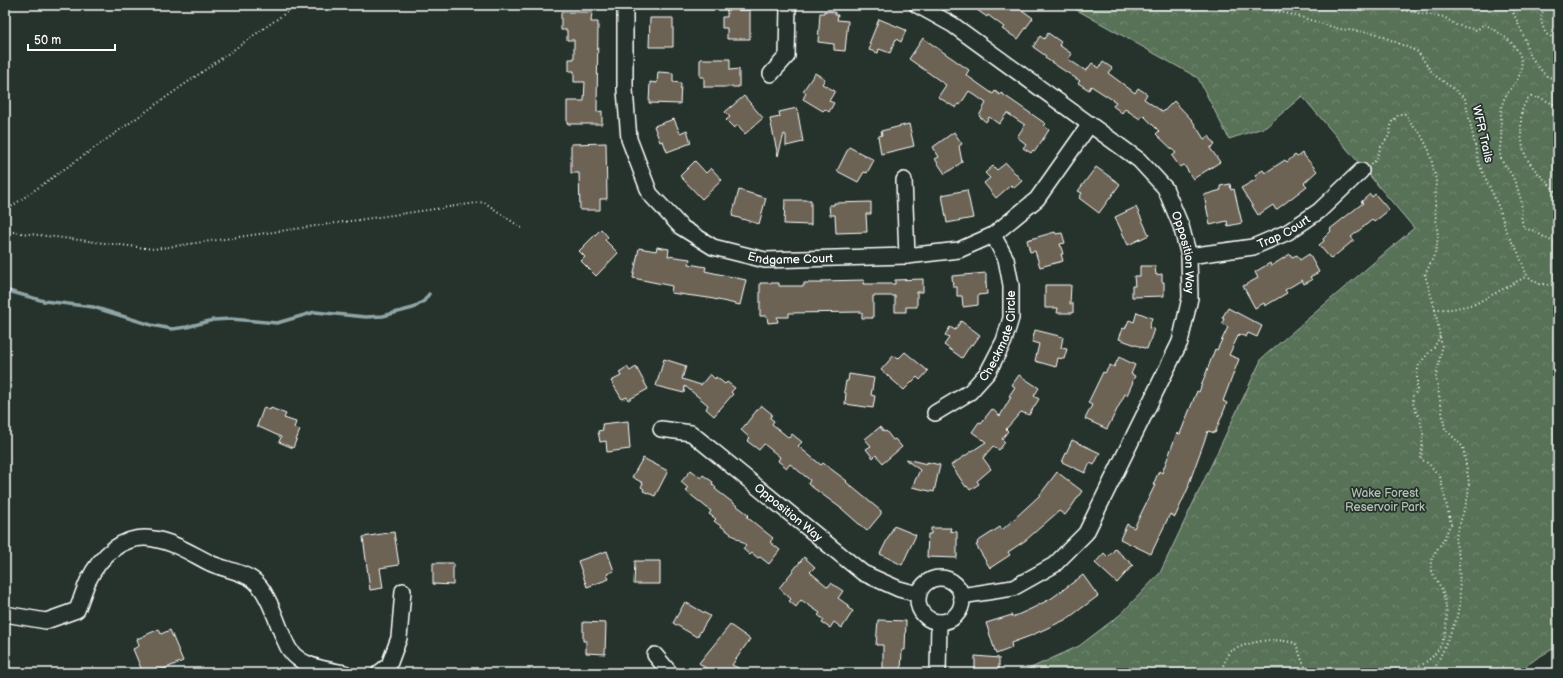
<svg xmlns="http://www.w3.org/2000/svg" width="1563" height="678" font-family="'Balsamiq Sans',sans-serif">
  <defs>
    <pattern id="forest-crowns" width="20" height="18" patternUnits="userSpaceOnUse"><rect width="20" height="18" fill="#587258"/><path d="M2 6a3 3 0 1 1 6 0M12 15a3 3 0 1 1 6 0" fill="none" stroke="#718771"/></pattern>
  </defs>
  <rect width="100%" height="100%" fill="#26332d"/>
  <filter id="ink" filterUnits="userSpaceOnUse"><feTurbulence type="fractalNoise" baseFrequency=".025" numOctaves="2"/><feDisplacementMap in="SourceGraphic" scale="8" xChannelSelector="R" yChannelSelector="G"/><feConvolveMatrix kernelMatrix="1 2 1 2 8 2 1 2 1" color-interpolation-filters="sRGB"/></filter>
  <g filter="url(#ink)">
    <path fill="url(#forest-crowns)" stroke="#acb8ac" d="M1068,5H1558V646L1537,658L1517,673H1020L1079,646L1121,614L1160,573L1262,358L1414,228L1302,96L1266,127L1229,139L1198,78Z"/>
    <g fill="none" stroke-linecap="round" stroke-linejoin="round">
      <path stroke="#90a5a6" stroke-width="3.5" d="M5,290L44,301L93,307L151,325L172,329L187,327L213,320L231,319L277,323L315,312L366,317L383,316L413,308L424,301L429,294"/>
    </g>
    <path fill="#6c6354" stroke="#fff" d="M970,5H1015L1033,18L1018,39L1002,29L1004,27L988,15L987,17Z
      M727,10H750V39H727V28H722V17H727Z
      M824,11L835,12V15H838L837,20L848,21L845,51L834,50V44L818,42L820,13H824Z
      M561,12H592L591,22H598L597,112L602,111V124H567V101H584L585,82H574V71H569V59H574V40H567V30H561Z
      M650,18H673V47H649Z
      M879,19L906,30L901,42L896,39L890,53L879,49L878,53L869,50L871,45L869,44Z
      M1048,33L1061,42L1059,45L1072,54L1068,59L1086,71L1092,63L1099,68L1103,62L1112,68L1108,73L1135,93L1138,88L1147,94L1144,99L1163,112L1174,101L1192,120L1204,139L1209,136L1215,145L1210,148L1220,162L1193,179L1184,165L1180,167L1172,156L1176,153L1156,134L1159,131L1143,115L1140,119L1125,109L1122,113L1113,106L1116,102L1091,86L1089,90L1078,83L1080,81L1045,58L1046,56L1033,47L1040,36L1044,39Z
      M923,38L969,70L966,75L993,94L995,91L1000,95L1001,93L1046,124L1044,126L1049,130L1035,151L1033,150L1031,153L1023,148L1026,144L1017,137L1025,125L1007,113L999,124L989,117L986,122L979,116L986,103L969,91L960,105L958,104L956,108L938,97L946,85L909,59Z
      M700,59H730V70L739,69V87H704V77H700Z
      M658,72L673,73V82L681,83L680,104L649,103L650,82L657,83Z
      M815,73L825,79L822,84L835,91L829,101L834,103L829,112L825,109L823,111L803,99L806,93L803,91Z
      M744,96L763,118L745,134L738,125L734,128L726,120L730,117L725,112Z
      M797,108L803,142L786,146V135L784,134L778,156L770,119L780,117L779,112Z
      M674,119L680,133L687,130L691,143L667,152L663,141L660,142L654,126Z
      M909,124L914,146L881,154L878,136L882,135L881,131Z
      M954,132L962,144L959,146L962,162L945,174L935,159L939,157L933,147Z
      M606,143L607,199H600V210H580L579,173H571V144Z
      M849,147L874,160L867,173L864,172L858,182L837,171Z
      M1302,153L1317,171L1304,183L1307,186L1276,210L1273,205L1258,215L1241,188L1257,179L1255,175L1263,170L1265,173L1285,160L1287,162L1295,155L1297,157Z
      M695,161L706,173L711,168L722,180L702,199L680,176Z
      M1006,163L1022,181L1014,188L1011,185L996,198L984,183L990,178L985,173L993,166L997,170Z
      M1096,167L1120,184L1099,213L1079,198L1082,193L1078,191Z
      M1230,184L1231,190L1234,189L1242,223L1228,226L1227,221L1210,225L1204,195L1221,190L1220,186Z
      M739,190L766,198L759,224L732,216Z
      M967,190L973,218L947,223L942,195Z
      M1370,194L1372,197L1375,194L1389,210L1374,222L1372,220L1351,237L1354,240L1331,259L1319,245L1324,241L1323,239L1331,231L1330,229L1363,203L1361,202Z
      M785,200H811V225L784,224Z
      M871,202V214H866L867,232L836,233L835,215H830L829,205H834V203Z
      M1136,207L1149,235L1128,245L1115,217Z
      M601,229L608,237L605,240L618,253L596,276L581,261L585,257L579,251Z
      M1055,232L1056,234L1062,233L1065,243L1060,244L1063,254H1061L1063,261L1040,267L1035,251L1030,252L1027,240Z
      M657,247L669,249L668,256L690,259L689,264L706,267L705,271L746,280L740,305L709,298L671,293L672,286L633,278L639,248L656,251Z
      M1290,254L1292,257L1297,255L1300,260L1309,254L1319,272L1310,277L1312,280L1304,284L1302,280L1285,290L1287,293L1265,306L1264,303L1255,308L1243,286L1258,278L1255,272L1270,263L1271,266Z
      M1140,266H1155L1156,275L1162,274V282H1164V296L1132,297V286H1135L1134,276H1140Z
      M986,273V283H985H986L987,294L978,295V305L963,307L962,296H957V287H953L952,276Z
      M923,279V292H917V307H906V312H895V296H873V318H862V312L789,313V317H777L778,322L768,323L767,316H760V283H779V286H804V283H822V281L864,280L863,284H895V280Z
      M1045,285H1071L1070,304H1073V313H1057L1058,308H1045Z
      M1228,308L1262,326L1257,337L1248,333L1246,337L1239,334L1229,355L1239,359L1223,401L1227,403L1215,433L1208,431L1188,486H1189L1175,517L1170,514L1151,554L1120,539L1127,524L1134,528L1155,485H1153L1159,471L1162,473L1177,433L1180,434L1197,391L1199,392L1215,349L1217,350L1228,327L1222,323L1224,319L1222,318Z
      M1137,312L1152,318L1149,328L1154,329L1147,349L1119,339L1123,328L1125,329L1129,320L1134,322Z
      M961,321L980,335L973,345L971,344L962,358L944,345L949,338L945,335L950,327L955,330Z
      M1035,330L1063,337L1061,348L1067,349L1064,359L1058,358L1056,367L1035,361L1039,344L1032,342Z
      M905,352L928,371L920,380L917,377L904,390L881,370L894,355L898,359Z
      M1119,357L1135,365L1131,374L1135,376L1132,382H1133L1127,395L1125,394L1107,429L1085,419L1092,405L1088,403L1103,372L1105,373L1110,365L1114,367Z
      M664,359L686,366L682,379L701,385L710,374L715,379L716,377L725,384L727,382L735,388L731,392L733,394L714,416L706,409L708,405L685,386L684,393L656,386Z
      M627,367L630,371L636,367L648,389L628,400L627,397L622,399L611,381L621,376L619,372Z
      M849,374L874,378L871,395L875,396L873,408L845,404L846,393L844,392L846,381H848Z
      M1019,375L1039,388L1034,396L1039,399L1029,415L1021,412L1006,429L1008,431L1002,439L1005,442L999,450L993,446L983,458L991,469L977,481L979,484L970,490L967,486L966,487L951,465L986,442L972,432L979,422L981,423L992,409L1000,416L1011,397L1009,396L1015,387L1012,385Z
      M761,405L772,414L770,418L774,421L772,424L789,438L792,434L802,442L798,446L821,465L823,463L847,481L846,482L881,511V514L867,531L842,509L808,484L810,480L790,464L787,468L778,461L780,457L764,444L759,450L747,441L750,438L741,430Z
      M264,407L270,410L271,408L286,414L284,418L296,422L294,428L300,430L293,448L279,442L281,437L257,426Z
      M628,421L630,449L607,452L606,441L600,442L598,431L603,430L602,424Z
      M880,427L884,432L886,431L893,440L895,439L902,447L883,463L876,455L873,458L866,449L871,446L865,439Z
      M1072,440L1100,453L1094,465L1090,463L1085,473L1062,462Z
      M643,458L668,471L655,496L643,491L644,489L641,487L643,483L632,477Z
      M906,459L927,464V462L940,465L934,492L912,487L920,470L906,460Z
      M691,470L701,478L703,475L713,482L712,484L716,488L715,489L749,515L747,517L773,538L770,542L780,550L769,564L760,557L758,558L752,553L750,555L743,549L746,545L714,521L716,519L709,514L711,511L686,491L688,488L681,482Z
      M1057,472L1082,491L1072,506L1065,515L1059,511L1026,540L1008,552L1010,555L990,568L976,545L978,544L977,542L1000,527L1002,530L1039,496Z
      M894,526L916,535L902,565L880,554Z
      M931,528H951L950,531L957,532V558L927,557L928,534H931Z
      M394,532L399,565L380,568L383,588L370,590L363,537Z
      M1115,549L1133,565L1117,583L1095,563L1104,553L1108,557Z
      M607,551L614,571L607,574L609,579L587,587L578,561Z
      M804,557L815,567L810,572L828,587L831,583L843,591L838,598L849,606L848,608L853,611L842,628L834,622L830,628L822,623L824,620L818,615L820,613L801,600L796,607L789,601L791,599L779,588Z
      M635,561H660V584H634Z
      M433,563H453V585L433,584Z
      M1083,575L1098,596L1067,619L1030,636L1011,643L1012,648L996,654L986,623L1012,615L1013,617L1033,608L1052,598Z
      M685,602L710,616L697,637L673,623Z
      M878,620L906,621L905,650H902L901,673H883V645H876Z
      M583,622L606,623L605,654L586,653V641H583Z
      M730,625L750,639L732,665L749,673H712L699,663Z
      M159,629L161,634L170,630L183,661L154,673H143L133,649L139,646L137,639Z
      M975,656L999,658V673H975Z"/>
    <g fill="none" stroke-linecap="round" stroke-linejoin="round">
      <g stroke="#fff" stroke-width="18">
        <g id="minor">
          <path id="s1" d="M625,5V90L629,139L650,194L681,227L713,247L765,260L907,256L959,250L993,235L1037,199L1090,124"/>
          <path id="s2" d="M917,5L953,25L1139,160L1165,188L1181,226L1189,256L1190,298L1180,342L1086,533L1054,565L1013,588L961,596"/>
          <path d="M771,74L787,56L788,5"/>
          <path d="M904,180L907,256"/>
          <path id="s3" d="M1189,256L1253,247L1288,232L1319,211L1361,171"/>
          <path id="s4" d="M935,413L970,392L988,372L1004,341L1011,318V285L1006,259L993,235"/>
          <path id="s5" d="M661,429L691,433L863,573L899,589L918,594"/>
          <circle cx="940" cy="600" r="22"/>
          <path d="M5,614L46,621L77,610C81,600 84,590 88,581C100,556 124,533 154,539C174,542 192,554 210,563C223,569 240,571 252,579C258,583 264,592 267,598C275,613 279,628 286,643C295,666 323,669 345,673"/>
          <path d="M655,655L670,673"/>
          <path d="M379,673L389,665L399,638L403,591"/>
          <path d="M938,673L939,622"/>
        </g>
      </g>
      <path stroke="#fff" stroke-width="2" stroke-dasharray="1 3" stroke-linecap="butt" d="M1252,5L1301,17L1339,29L1375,33L1418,52L1433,74L1454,89L1465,99L1479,164L1499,208L1507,234L1518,252L1527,276L1539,284L1558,285
        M1371,5L1444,17L1456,25L1477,30L1484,24C1503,34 1530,51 1519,76C1515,86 1506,92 1503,102C1499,114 1502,126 1501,138C1501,143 1499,149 1500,153C1500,162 1507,167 1511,174C1515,181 1518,189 1520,197C1524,207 1518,218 1525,229L1532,230L1558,245
        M1513,5V12L1525,39L1528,53L1545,75L1558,81
        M1547,5C1538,17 1541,22 1546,34L1558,40
        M1558,106C1547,102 1543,97 1531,97C1521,105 1521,113 1521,125C1521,152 1526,162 1545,180C1550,184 1553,190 1558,194
        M1371,164L1375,161L1381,147L1389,136L1392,122L1399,114H1405L1411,124L1420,133L1429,150L1436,180L1435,210L1438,236L1436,251L1425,275L1435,309H1452L1475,304L1527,276
        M5,211L297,5
        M5,231L154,249L484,202L523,229
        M1220,673L1229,652C1250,641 1271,637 1295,643C1301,653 1301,665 1310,673
        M1380,673C1392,668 1405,672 1417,667C1447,654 1452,620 1442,590C1439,582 1429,572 1431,562C1432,555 1439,547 1443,541C1446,535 1448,529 1451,524L1440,477L1429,464L1421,459L1423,434L1420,418L1416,412L1413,403V396L1417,391V374L1419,364L1435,346L1440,336
        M1433,673L1456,620L1460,603L1459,557L1455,539L1468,497L1469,482L1463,447L1445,429L1436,377L1442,348L1435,309"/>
      <use href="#minor" stroke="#26332d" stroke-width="15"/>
    </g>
  </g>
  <g text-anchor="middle" stroke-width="3.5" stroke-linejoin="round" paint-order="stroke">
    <g font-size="12" fill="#fff" stroke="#26332d">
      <text transform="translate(1483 134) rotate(77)" y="4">WFR Trails</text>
      <text dy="4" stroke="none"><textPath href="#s3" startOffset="99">Trap Court</textPath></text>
      <text dy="4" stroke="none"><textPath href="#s2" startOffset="377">Opposition Way</textPath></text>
      <text dy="4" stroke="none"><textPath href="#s1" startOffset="355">Endgame Court</textPath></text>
      <text dy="4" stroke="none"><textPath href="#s4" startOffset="106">Checkmate Circle</textPath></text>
      <text dy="4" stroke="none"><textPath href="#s5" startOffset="156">Opposition Way</textPath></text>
    </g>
    <g font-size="12" fill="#b4c0b4" stroke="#26332d">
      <text x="1385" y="497">Wake Forest<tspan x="1385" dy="14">Reservoir Park</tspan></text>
    </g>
  </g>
  <rect width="1563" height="678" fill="none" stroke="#26332d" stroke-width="20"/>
  <rect x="10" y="10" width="1543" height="658" fill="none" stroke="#fff" stroke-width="1.5" filter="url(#ink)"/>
  <path d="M28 44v6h87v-6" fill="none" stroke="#ffffff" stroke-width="2"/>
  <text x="34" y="44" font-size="12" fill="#ffffff" stroke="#26332d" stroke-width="3" paint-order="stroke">50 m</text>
</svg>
